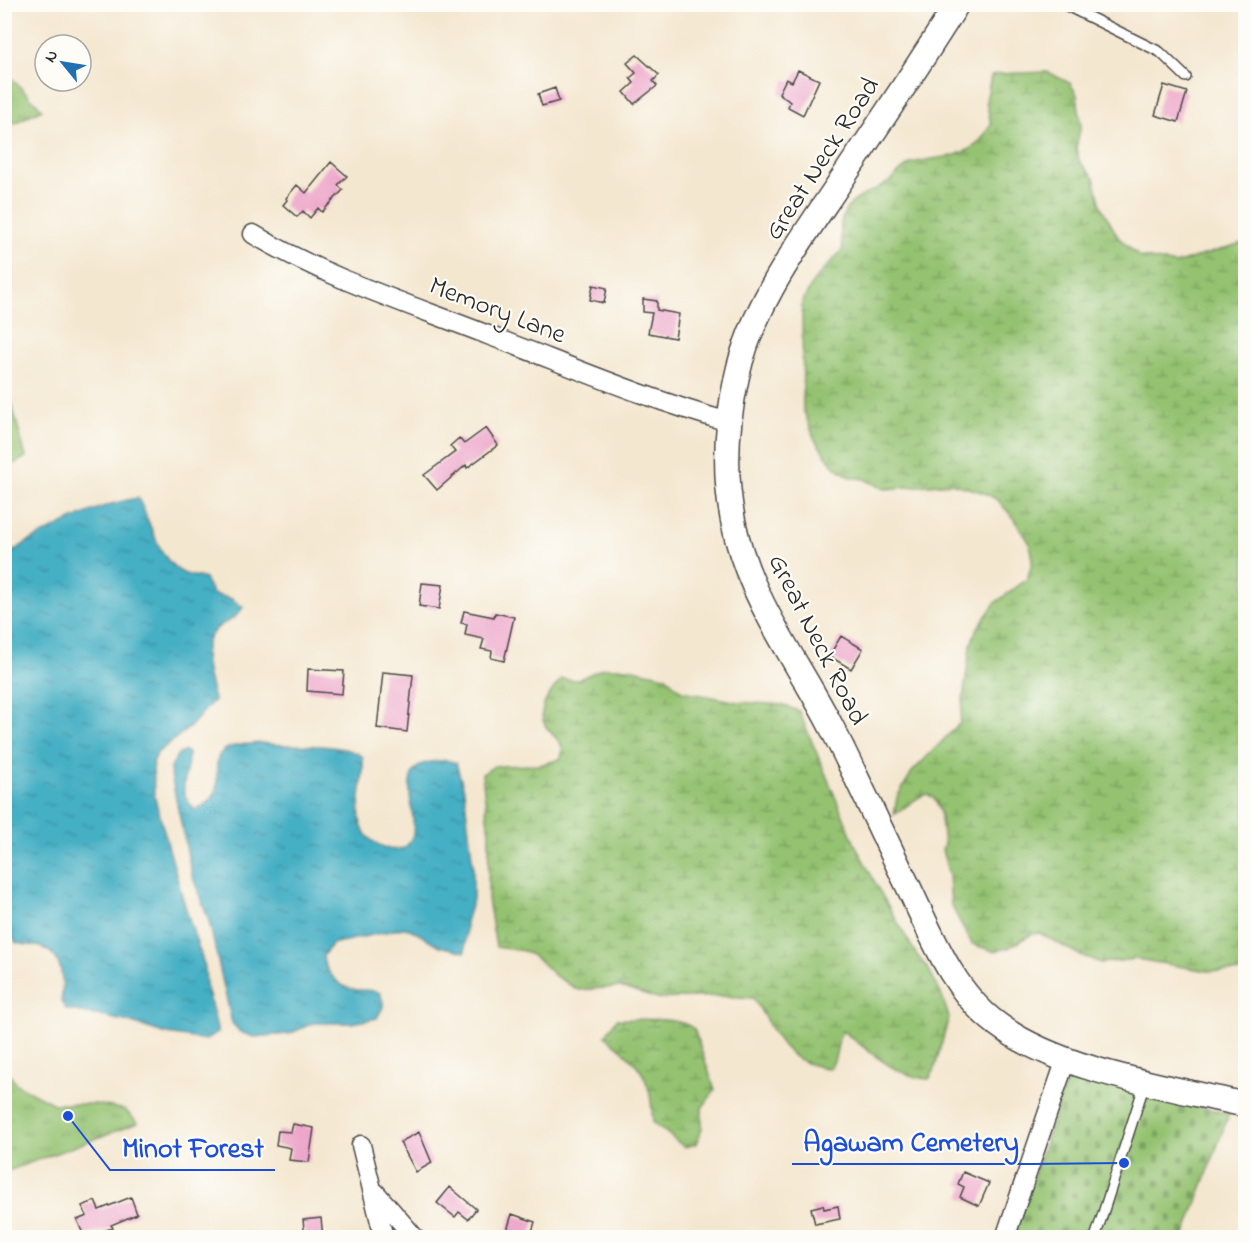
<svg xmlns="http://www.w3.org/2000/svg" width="1250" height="1242" font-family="'Indie Flower',sans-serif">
  <defs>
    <pattern id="wetland-marsh" width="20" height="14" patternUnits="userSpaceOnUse" patternTransform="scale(1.5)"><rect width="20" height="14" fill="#94c271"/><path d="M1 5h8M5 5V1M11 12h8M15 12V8" fill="none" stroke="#799e5d"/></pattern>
    <pattern id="cemetery-stones" width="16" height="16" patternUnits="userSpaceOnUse" patternTransform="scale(1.5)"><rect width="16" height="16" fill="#94c271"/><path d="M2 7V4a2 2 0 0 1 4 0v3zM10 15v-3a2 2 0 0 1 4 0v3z" fill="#799e5d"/></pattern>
    <pattern id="park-tufts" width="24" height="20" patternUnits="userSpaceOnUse" patternTransform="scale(1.5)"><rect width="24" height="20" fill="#94c271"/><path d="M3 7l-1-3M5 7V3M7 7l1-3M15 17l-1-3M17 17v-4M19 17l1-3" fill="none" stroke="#799e5d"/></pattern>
    <pattern id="water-ripples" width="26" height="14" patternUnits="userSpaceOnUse" patternTransform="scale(1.5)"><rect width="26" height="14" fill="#45afc4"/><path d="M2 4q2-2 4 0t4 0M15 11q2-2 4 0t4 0" fill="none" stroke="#3a8f9f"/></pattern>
  </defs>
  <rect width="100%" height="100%" fill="#fdfcf7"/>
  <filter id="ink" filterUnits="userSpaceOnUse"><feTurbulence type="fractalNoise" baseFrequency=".0167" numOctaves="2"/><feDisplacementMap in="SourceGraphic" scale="12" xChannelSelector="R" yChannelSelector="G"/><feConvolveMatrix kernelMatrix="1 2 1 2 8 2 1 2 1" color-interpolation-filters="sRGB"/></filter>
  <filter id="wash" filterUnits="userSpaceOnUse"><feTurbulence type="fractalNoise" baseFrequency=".008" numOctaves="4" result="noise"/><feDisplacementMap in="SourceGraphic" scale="24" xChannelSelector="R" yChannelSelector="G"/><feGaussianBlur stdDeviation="1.35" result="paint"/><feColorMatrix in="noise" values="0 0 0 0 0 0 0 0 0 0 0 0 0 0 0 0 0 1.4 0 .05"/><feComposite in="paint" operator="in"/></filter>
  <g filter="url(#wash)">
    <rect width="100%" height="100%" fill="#f4e7d0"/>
    <path fill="url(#wetland-marsh)" stroke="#60764e" stroke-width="1.5" d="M1047,72L1070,83L1077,95L1081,125L1076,148L1079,161L1094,178L1101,206L1118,237L1140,257L1175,264L1245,242V972L1208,971L1136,959L1101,963L1078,954L1039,933L1030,935L1008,948L993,951L972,944L951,905L949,875L942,850L944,844L940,812L934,798L927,794C914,797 906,809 894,814L897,797L912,772L960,723L970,647L976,630L995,603L1027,579L1032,564V553L1028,540L1014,519L998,500L985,493L951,483L885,489L864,479L850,477L833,465L815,440L803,409L802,303L813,282L843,249C833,205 854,201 887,183C896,177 903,166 913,163C933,157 961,159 978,143C983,138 987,130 991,124L986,101L991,76L998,74Z
      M603,668H629L665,676L682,691L738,702L783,705L799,711L855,844L880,892L916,954L929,970L941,994L949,1017L934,1071L929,1079C892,1076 870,1050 842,1031C836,1042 838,1060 830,1068C781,1064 776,1032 753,998L718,996L658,999L620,987L578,990L555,976L538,959L524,951L496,947L488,899L489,833L482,774L494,766L540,765L560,759C576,732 511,733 562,679L577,680Z
      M617,1019C636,1020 680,1016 694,1029L715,1090L702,1108V1128L696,1144L684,1147L653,1122C650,1074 642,1066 605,1036Z"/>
    <path fill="url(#cemetery-stones)" stroke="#60764e" stroke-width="1.5" d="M1069,1073L1229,1114L1184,1237L1012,1238Z"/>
    <path fill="url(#park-tufts)" stroke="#60764e" stroke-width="1.5" d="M4,71L42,109L5,128H4Z
      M4,376L26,457L5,469H4Z
      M5,1068L16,1084L54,1104H96L125,1110L138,1123L5,1172Z"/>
    <path fill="url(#water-ripples)" stroke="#386d78" stroke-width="1.5" d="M138,498C151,522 158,560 183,573C189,576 198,576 205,579L213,594L232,599L243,607C239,616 230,620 221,625C195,642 208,675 214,700L190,727L157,753L153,763L154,795L187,913L205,967L206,984L218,1032L206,1040L167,1034L125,1021L66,1009L61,1002C64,984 64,956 43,948C34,944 24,946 15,942L12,934L5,927V554C16,552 22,544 33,539C67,522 99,504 138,498Z
      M262,743C288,748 345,741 363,757C366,789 343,832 384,847C391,850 399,851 406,847C408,843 412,839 413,835C418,814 393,766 432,762C441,761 448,759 456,763L464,790L473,866V899L466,922L465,952L440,946L410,929L403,928L332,944L323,956C324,970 337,985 351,989C361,991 370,989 380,993L384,1005L377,1018L353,1023H313L289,1034L254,1037L240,1032L232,1023L209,921L192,875L170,770L177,755L185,751L188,753C190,774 173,791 196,810C204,805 213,800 216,790C220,774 208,752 234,746C243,744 253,744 262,743Z"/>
    <g id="blocks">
      <path fill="#eda6ca" d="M637,55L659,75L653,81L657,86L634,104L624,92L634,83L630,78L636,73L627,63Z
        M798,70L819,80L803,115L788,107L790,102L779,93L786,79L792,82Z
        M1164,85L1187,92L1178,122L1155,115Z
        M555,88L559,101L542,106L538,94Z
        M331,162L347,176L338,185L343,190L322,212L318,208L310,218L303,211L297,217L283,205L287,200L286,198L297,185L306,193Z
        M593,285L607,288L604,303L590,300Z
        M643,299L657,301V310L679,314L675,338L648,333L652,313L643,312Z
        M486,428L498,445L467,468L466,465L437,490L424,475L455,452L450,446L459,438L464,444Z
        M422,583L443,585L439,609L419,606Z
        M464,611L494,617L495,613L514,617L504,661L491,658L492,651L481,649L484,639L465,635L467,624L461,623Z
        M841,636L863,649L851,669L829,656Z
        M308,669L344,671L342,694L307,691Z
        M383,672L413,675L407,732L377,728Z
        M293,1124L314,1128L309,1162L289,1160L291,1148L276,1145L278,1131L291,1132Z
        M419,1132L432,1163L416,1172L400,1142Z
        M963,1172L989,1183L979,1206L960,1197L964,1187L958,1184Z
        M450,1187L476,1209L468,1219L459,1212L455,1217L437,1203Z
        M131,1197L137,1214L111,1225L113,1228L84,1236L77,1220L87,1216L82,1206L95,1201L99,1210Z
        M823,1205L824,1209L838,1206L840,1219L815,1224L811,1208Z
        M512,1214L535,1222L530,1238L506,1234Z
        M321,1218L323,1238H305L303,1220Z"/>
    </g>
  </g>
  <g filter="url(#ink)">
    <use href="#blocks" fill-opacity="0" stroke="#494744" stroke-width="1.5"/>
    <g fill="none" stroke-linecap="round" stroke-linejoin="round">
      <g stroke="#494744" stroke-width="12">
        <path id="lane" d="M1063,4L1160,52L1186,77
          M1095,1238L1145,1083"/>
      </g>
      <g stroke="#494744" stroke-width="21">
        <path id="street" d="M253,234C326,278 409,304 488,335C568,365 646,399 729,422
          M361,1145L384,1238
          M375,1192L415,1238
          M1005,1238L1066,1059"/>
      </g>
      <g stroke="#494744" stroke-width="27">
        <path id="secondary" d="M957,4C918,67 877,127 836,188C797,246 752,307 737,376C725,429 723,485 737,538C755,607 800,665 832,728C859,781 883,835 909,888C932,936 953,992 997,1024C1059,1071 1170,1087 1246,1105"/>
      </g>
      <use href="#lane" stroke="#fff" stroke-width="9"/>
      <use href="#street" stroke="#fff" stroke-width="18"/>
      <use href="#secondary" stroke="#fff" stroke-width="24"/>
    </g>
  </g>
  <g text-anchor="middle" stroke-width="4.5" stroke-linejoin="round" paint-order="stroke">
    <g font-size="27" fill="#2b2b2b" stroke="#fdfcf7">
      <text transform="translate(821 158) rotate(-57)" y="9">Great Neck Road</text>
      <text transform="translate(498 309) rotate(21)" y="9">Memory Lane</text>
      <text transform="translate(819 639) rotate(63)" y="9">Great Neck Road</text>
    </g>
  </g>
  <path fill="none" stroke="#1d4ed8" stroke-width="2" d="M1124 1163L1031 1164H792M68 1116L110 1170H275"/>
  <g fill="#1d4ed8" stroke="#fdfcf7" stroke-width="2">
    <circle cx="1124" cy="1163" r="6"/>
    <circle cx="68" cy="1116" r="6"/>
  </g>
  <g font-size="28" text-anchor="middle" font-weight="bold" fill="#1d4ed8" stroke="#fdfcf7" stroke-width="4.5" stroke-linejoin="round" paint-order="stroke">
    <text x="911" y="1151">Agawam Cemetery</text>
    <text x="193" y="1157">Minot Forest</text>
  </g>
  <rect width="1250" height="1242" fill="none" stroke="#fdfcf7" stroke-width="24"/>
  <g transform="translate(63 63) rotate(300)"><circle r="28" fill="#fdfcf7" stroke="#a9a8a5" stroke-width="1.5"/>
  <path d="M0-4.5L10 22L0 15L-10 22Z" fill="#1f6fb2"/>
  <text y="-9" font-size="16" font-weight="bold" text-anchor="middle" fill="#2b2b2b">N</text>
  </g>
</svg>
